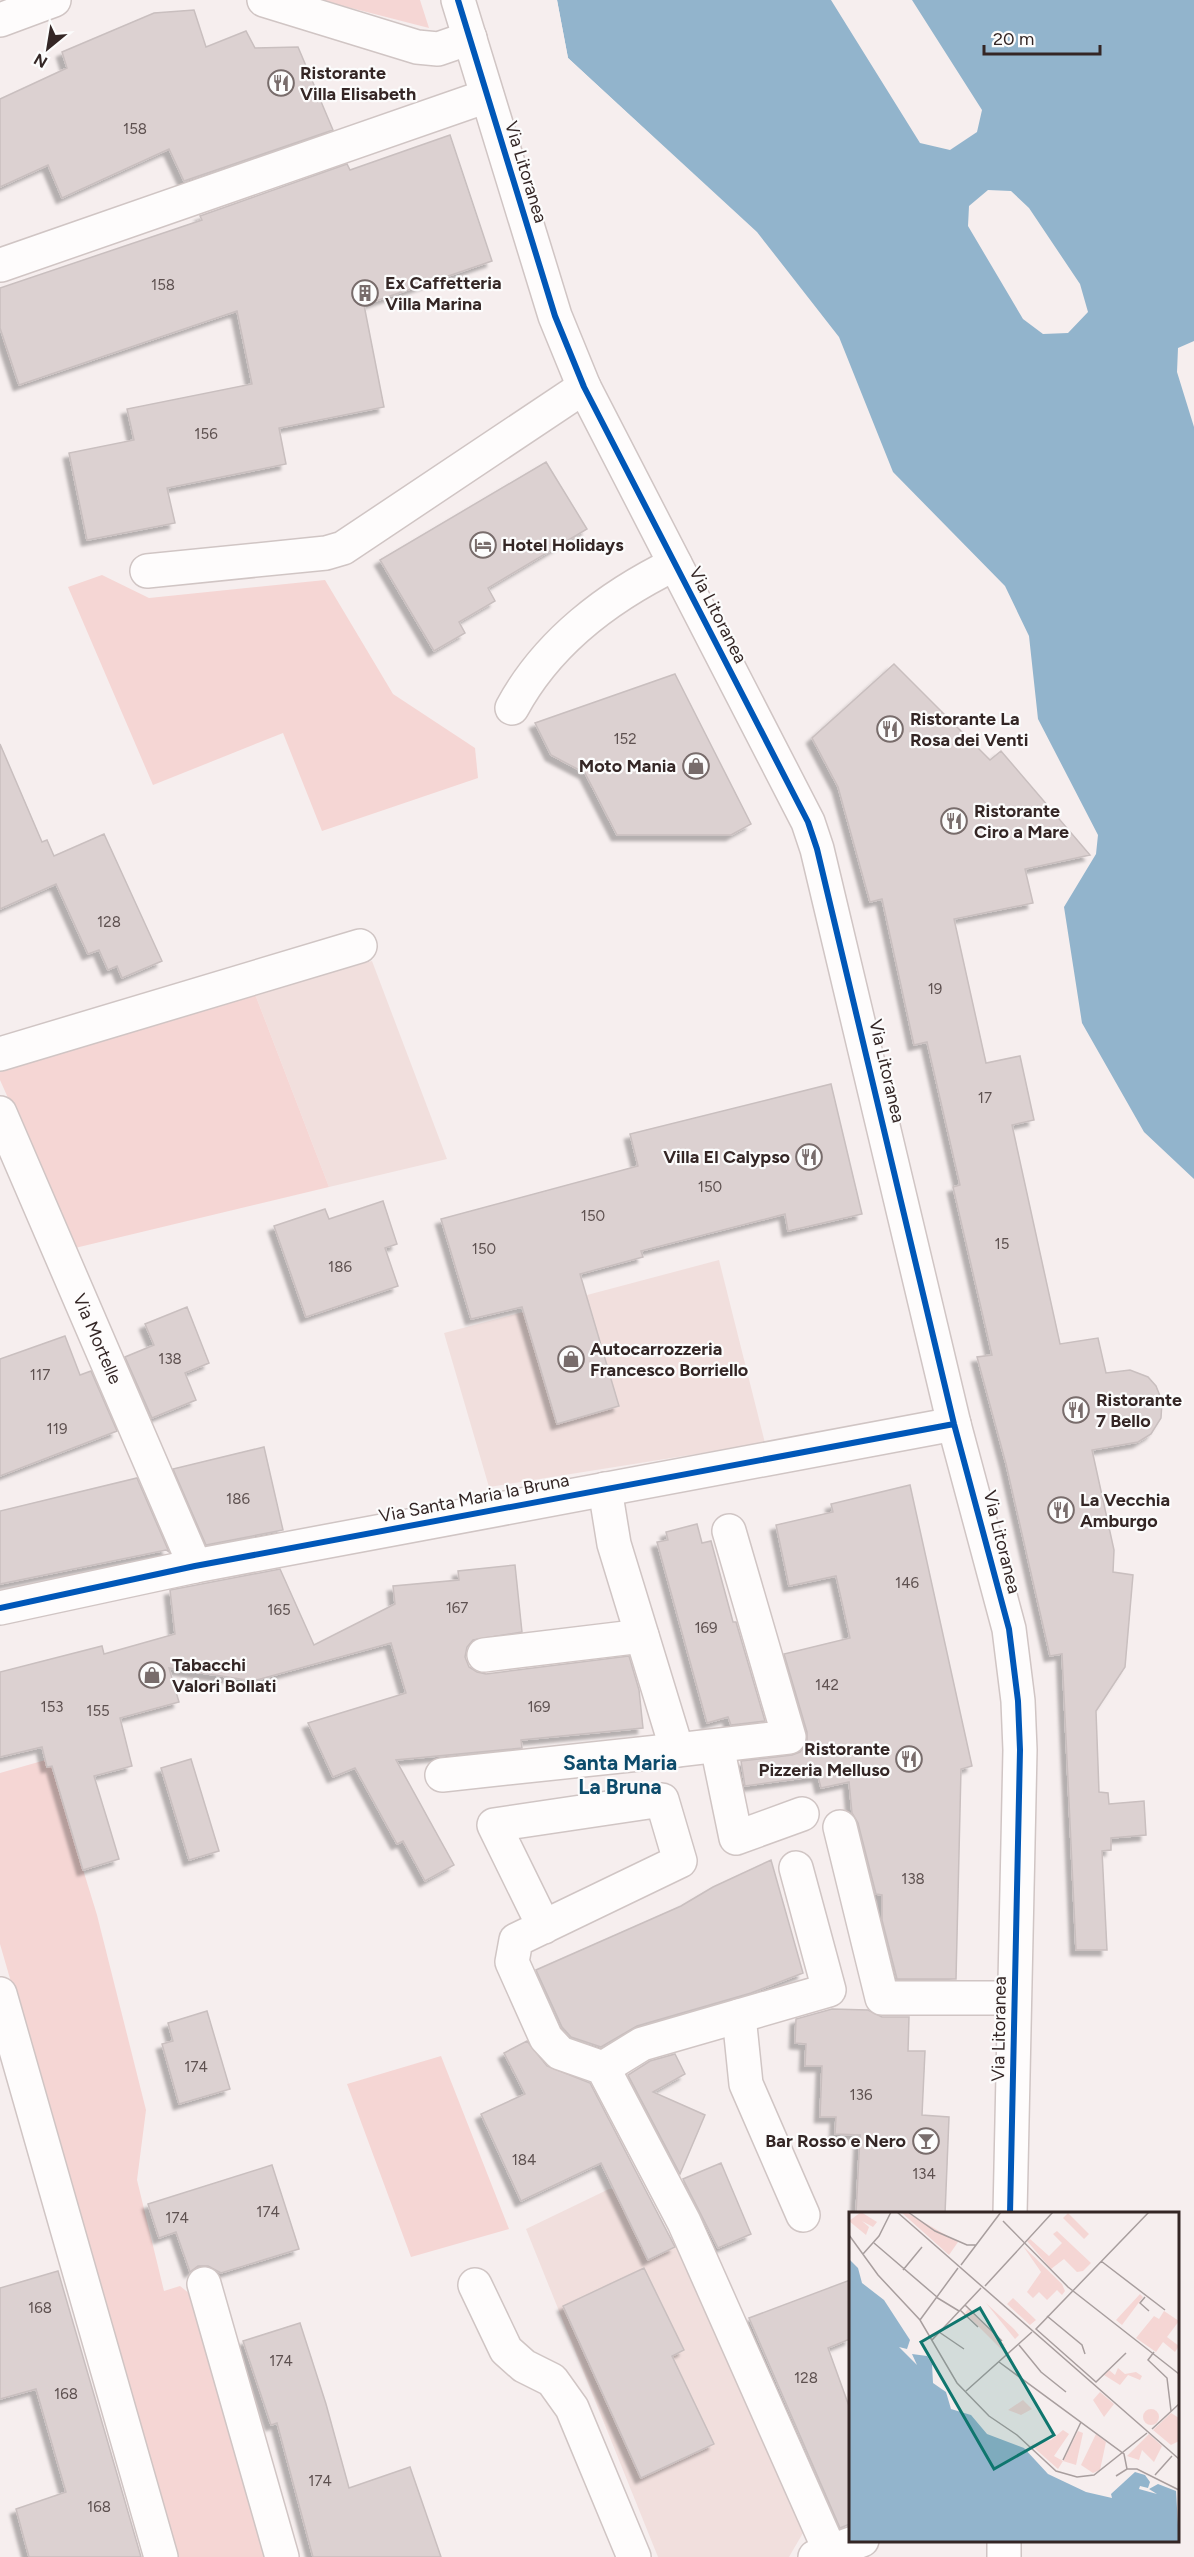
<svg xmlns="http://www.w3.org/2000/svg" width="1194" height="2557" font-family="Figtree,sans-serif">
  <defs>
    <filter id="shadow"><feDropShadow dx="-5.5" dy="5.5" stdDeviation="1.5" flood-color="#0004"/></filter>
  </defs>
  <rect width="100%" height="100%" fill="#f6eeee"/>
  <path fill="#f1dfdd" d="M372,961L447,1159L329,1187L255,994Z
    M719,1260L765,1443L489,1487L444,1333Z
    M609,2189H614L648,2259L678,2246L807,2526L789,2557H658L526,2229Z"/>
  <path fill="#f5d6d4" d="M320,0H420L429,28Z
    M102,575L149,598L325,580L393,694L475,748L478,778L322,831L283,733L153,785L68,587Z
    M255,994L329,1187L75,1248L0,1080V1062Z
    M49,1759L97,1915L146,2110L137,2180L164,2291L180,2286L195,2298L269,2557H177L0,1944V1773Z
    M441,2056L509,2229L411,2257L347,2084Z"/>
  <path fill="#92b4cc" d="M557,0H1194V1179L1144,1132L1082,1023L1064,907L1096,854L1098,835L1038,719L1029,636L1005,586L893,472L839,337L757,232L568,58Z"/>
  <path fill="#f6eeee" d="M554,0H557L568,58L653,137L651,138L566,59Z
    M831,0H912L982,110L977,132L950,150L920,143Z
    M988,190L1011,191L1029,208L1080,284L1088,312L1068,333L1043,334L1023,319L968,226L969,206Z
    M1194,341V427L1177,372L1178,348Z"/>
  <path fill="#dcd1d1" stroke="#c9bfbf" stroke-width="1.5" filter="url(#shadow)" d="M194,10L206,47L246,31L255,48L298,47L333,130L184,181L169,149L62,198L48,165L0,187V99L67,68L62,52L154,13Z
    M450,135L492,261L364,305L384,407L279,428L286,464L167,488L175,523L87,540L69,453L134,440L127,409L252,384L237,311L19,385L0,328V288L202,220L200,216L347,164L350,170Z
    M546,462L587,529L488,588L495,601L459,622L465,633L434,651L380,560Z
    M894,664L990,760L1001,751L1090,855L1025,869L1033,903L954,919L986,1063L1020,1056L1034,1120L1012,1125L1060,1344L1098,1338L1106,1373L1130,1370L1148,1377L1156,1386L1162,1401L1161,1418L1151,1434L1138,1442L1092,1450L1114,1550L1113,1572L1133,1575L1125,1667L1096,1711L1099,1792L1108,1793L1109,1804L1144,1801L1146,1835L1111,1838V1850L1102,1851L1107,1950H1076L1062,1654L1050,1656L1006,1464L977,1357L992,1355L953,1187L960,1185L927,1042L914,1045L882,899L870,902L838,787L812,738Z
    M675,674L751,824L731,835H617L585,773L551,755L535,723Z
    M0,744L42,842L47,840L54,856L104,834L162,961L122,978L117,966L108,970L99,950L88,954L56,884L0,909Z
    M831,1084L862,1214L788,1231L785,1214L641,1251L643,1257L580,1274L619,1406L557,1424L522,1307L471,1319L441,1219L638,1166L630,1134Z
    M383,1201L397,1244L385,1248L398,1286L306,1317L274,1226L325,1209L329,1219Z
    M187,1307L209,1363L185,1373L196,1400L152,1418L125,1357L154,1345L145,1324Z
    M65,1336L80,1375L91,1371L117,1431L0,1476V1359Z
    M264,1447L283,1530L206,1545L173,1469Z
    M137,1478L169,1552L166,1550L0,1584V1511Z
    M910,1485L972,1766L961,1769L956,1979H897L882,1920V1895L876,1894L858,1823L852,1813L849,1782L821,1788L818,1776L745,1786L741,1761L792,1755L800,1752L807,1743V1732L784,1654L850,1638L836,1576L789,1586L776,1525L833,1512L831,1504Z
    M697,1524L702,1543L711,1541L733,1622H736L765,1721L731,1725L728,1717L707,1723L657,1542L668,1540L666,1532Z
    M515,1565L522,1632L473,1640L467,1647L465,1657L469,1667L477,1672L486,1674L629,1656L639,1690L643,1728L521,1740L522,1748L396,1760L454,1865L425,1881L403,1841L397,1844L355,1768L333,1777L308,1723L406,1693L391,1643L253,1681L169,1668L179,1702L120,1718L132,1766L94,1776L119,1859L83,1870L52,1766L47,1767L42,1747L0,1757V1672L102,1646L104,1654L175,1634L170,1590L280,1569L314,1645L395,1604L393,1586L459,1580L458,1571Z
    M191,1759L219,1851L189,1860L161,1768Z
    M771,1860L803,1973L751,1993L637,2026L601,2047L571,2037L562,2027L536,1970L681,1906L713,1887Z
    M832,2009L868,2010L882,2017H909L908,2051H925L922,2115L949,2117L945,2214H856L860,2135L835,2134L836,2117H820L822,2066H805L806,2044L795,2043L796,2019Z
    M207,2011L230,2089L179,2104L162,2044L173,2041L168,2023Z
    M527,2041L547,2066L590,2083L675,2247L648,2260L601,2163L521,2201L481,2114L525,2094L504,2053Z
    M675,2054L685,2074L653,2092L705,2115L680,2174L628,2075L650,2061Z
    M721,2163L751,2234L718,2248L683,2179Z
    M272,2165L299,2249L221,2273L208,2266H198L190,2272L176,2232L159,2238L148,2204Z
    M644,2268L684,2350L672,2356L714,2444L641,2478L563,2306Z
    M58,2271L108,2443L141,2557H29L16,2509L66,2492L36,2389L0,2399V2288Z
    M850,2280V2339L828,2348L850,2409V2524L840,2528L749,2318Z
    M300,2323L326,2404L349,2488L410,2467L441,2557H313L277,2423L271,2425L243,2341Z"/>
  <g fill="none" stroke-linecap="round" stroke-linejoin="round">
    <g stroke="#d0c5c4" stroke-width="36">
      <g id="minor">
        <path d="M264,0L417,47L438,49L470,38"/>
        <path d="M458,0L555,316L584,387L808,822L817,849L954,1424L1009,1629L1018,1701L1020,1750L1010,2214"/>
        <path d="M0,20L54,0"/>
        <path d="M1,265L487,96"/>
        <path d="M147,571L326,553L343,548L584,387"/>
        <path d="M512,708C547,643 609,596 675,564"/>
        <path d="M0,1054L360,946"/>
        <path id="s1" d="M0,1113L195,1566"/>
        <path d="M605,1489L614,1544L677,1750L789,1737L729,1531"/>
        <path d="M0,1608L195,1566L954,1424"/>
        <path d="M484,1655L642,1636"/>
        <path d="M717,1746L736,1838L802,1814"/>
        <path d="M442,1775L677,1750"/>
        <path d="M840,1827L882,1998H1014"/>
        <path d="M544,1927L494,1825L662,1800L680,1861L516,1940L512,1962L546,2038L560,2053L603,2068L684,2222L830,2551"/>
        <path d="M0,1994L161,2557"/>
        <path d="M739,2016L746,2084L803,2215"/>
        <path d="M603,2068L642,2044L829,1990L796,1868"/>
        <path d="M204,2284L282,2557"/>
        <path d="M475,2285L506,2350L524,2366L552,2380L572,2408L634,2557"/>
        <path d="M815,2557L862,2540"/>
        <path d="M1004,2557V2540"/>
      </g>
    </g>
    <use href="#minor" stroke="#fefcfc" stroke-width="33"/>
    <g stroke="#fcfcfc" stroke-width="10">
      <path id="cycleway" d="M458,0L555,316L584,387L808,822L817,849L954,1424L1009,1629L1018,1701L1020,1750L1010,2214
        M0,1608L195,1566L954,1424"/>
    </g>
    <use href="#cycleway" stroke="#0057b8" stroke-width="6"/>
  </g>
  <defs>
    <g id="restaurant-ring" transform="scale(1.35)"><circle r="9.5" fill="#fcfcfc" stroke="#786c6b" stroke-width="1.5"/><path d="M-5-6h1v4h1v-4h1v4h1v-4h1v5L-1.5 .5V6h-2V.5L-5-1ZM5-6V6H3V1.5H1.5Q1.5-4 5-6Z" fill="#786c6b"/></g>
    <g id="building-ring" transform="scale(1.35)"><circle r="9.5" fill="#fcfcfc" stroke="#786c6b" stroke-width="1.5"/><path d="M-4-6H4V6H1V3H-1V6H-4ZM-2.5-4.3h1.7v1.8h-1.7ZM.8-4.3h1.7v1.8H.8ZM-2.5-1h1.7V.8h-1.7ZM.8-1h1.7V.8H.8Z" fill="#786c6b"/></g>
    <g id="hotel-ring" transform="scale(1.35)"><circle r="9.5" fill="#fcfcfc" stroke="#786c6b" stroke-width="1.5"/><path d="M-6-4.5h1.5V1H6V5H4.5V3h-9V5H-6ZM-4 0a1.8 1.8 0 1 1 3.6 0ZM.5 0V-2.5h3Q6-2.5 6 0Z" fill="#786c6b"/></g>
    <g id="shop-ring" transform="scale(1.35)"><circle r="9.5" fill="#fcfcfc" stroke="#786c6b" stroke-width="1.5"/><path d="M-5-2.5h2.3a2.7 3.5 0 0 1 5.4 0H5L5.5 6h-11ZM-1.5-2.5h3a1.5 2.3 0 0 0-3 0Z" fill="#786c6b"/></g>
    <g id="bar-ring" transform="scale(1.35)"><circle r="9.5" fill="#fcfcfc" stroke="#786c6b" stroke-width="1.5"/><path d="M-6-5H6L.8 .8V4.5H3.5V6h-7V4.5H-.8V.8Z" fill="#786c6b"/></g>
  </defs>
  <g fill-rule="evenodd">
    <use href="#restaurant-ring" x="281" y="83"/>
    <use href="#building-ring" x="365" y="293"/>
    <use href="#hotel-ring" x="483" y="545"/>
    <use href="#restaurant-ring" x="890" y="729"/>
    <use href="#shop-ring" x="696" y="766"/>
    <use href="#restaurant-ring" x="954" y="821"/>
    <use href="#restaurant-ring" x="809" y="1157"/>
    <use href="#shop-ring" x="571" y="1359"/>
    <use href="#restaurant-ring" x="1076" y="1410"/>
    <use href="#restaurant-ring" x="1061" y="1510"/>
    <use href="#shop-ring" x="152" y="1675"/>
    <use href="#restaurant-ring" x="909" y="1759"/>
    <use href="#bar-ring" x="926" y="2141"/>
  </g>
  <g text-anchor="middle" stroke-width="4.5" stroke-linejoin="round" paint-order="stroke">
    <g font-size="15" fill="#5e5150">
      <text x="135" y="134">158</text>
      <text x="163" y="290">158</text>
      <text x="206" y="439">156</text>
      <text x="625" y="744">152</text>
      <text x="109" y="927">128</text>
      <text x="935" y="994">19</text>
      <text x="985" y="1103">17</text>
      <text x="710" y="1192">150</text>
      <text x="593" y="1221">150</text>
      <text x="1002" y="1249">15</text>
      <text x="484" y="1254">150</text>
      <text x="340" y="1272">186</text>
      <text x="170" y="1364">138</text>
      <text x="40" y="1380">117</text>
      <text x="57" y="1434">119</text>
      <text x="238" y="1504">186</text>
      <text x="907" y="1588">146</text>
      <text x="457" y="1613">167</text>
      <text x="279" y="1615">165</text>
      <text x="706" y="1633">169</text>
      <text x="827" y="1690">142</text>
      <text x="52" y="1712">153</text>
      <text x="539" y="1712">169</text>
      <text x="98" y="1716">155</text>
      <text x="913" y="1884">138</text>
      <text x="196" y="2072">174</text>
      <text x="861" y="2100">136</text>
      <text x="524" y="2165">184</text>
      <text x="924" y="2179">134</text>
      <text x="268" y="2217">174</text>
      <text x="177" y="2223">174</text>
      <text x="40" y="2313">168</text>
      <text x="281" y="2366">174</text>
      <text x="806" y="2383">128</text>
      <text x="66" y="2399">168</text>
      <text x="320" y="2486">174</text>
      <text x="99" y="2512">168</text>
    </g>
    <g font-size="18" font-weight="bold" fill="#342625" stroke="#fcfcfc" text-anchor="start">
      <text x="300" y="79">Ristorante<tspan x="300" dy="21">Villa Elisabeth</tspan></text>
      <text x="385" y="289">Ex Caffetteria<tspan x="385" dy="21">Villa Marina</tspan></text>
      <text x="502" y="551">Hotel Holidays</text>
      <text x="910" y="725">Ristorante La<tspan x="910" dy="21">Rosa dei Venti</tspan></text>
      <text x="676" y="772" text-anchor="end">Moto Mania</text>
      <text x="974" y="817">Ristorante<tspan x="974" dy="21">Ciro a Mare</tspan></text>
      <text x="790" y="1163" text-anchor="end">Villa El Calypso</text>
      <text x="590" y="1355">Autocarrozzeria<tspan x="590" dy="21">Francesco Borriello</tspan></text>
      <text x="1096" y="1406">Ristorante<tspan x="1096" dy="21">7 Bello</tspan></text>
      <text x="1080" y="1506">La Vecchia<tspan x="1080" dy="21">Amburgo</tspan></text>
      <text x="172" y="1671">Tabacchi<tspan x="172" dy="21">Valori Bollati</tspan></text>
      <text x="890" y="1755" text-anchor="end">Ristorante<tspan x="890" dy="21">Pizzeria Melluso</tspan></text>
      <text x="906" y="2147" text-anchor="end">Bar Rosso e Nero</text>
    </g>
    <g font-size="18" fill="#342625" stroke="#fcfcfc">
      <text transform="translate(526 172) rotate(73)" y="6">Via Litoranea</text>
      <text transform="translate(718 615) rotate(63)" y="6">Via Litoranea</text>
      <text transform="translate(887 1071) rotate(77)" y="6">Via Litoranea</text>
      <text dy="6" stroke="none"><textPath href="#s1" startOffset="246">Via Mortelle</textPath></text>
      <text transform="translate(474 1498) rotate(-11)" y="6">Via Santa Maria la Bruna</text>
      <text transform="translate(1002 1542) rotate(76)" y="6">Via Litoranea</text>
      <text transform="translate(999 2029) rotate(-89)" y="6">Via Litoranea</text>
    </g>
    <g font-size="21" font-weight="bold" fill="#0d4b6b" stroke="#fcfcfc">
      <text x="620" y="1770">Santa Maria<tspan x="620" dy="24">La Bruna</tspan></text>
    </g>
  </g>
  <g transform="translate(849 2212)">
    <rect width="330" height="330" fill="#f6eeee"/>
    <path d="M12,0L28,10L24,15L13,9L20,15L17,23L0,9ZM52,0H57L109,30L100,43ZM219,1L240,22L235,27L214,6ZM208,19L242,51L234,59L228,60L215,47L202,57L178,29L181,27L200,44L213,31L204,22ZM174,34L213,72L216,79L213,83L208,78L198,88L190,80L184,86L178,80L192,60ZM291,82L294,85L273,113L267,108ZM164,86L187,108L181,113L158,92ZM137,91L165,117L170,123L166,127ZM119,97L156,133L152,137L116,101ZM315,99L330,109L318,125L330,134L326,140L314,130L307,140L287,126L305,104L310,107ZM269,156L276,162L287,160L293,164L291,168L279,163L271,173L255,163L260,158L266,163ZM251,180L265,192L255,205L244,188ZM174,188L183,197L172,203L159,198ZM294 205a8 8 0 1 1 16 0a8 8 0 1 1-16 0ZM322,201L330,206V229L322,233L304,218ZM214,218L220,222L205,244L214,249L229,219L234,221L227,253L214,249L209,257L182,233L202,228ZM247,222L257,230L251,258L244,261L232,253ZM300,222L313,234L305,250L293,238L290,248L278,244Z" fill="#f5d6d4"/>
    <path d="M0,47L9,56L13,71L35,88L61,128L58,137L50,135L68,153L63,142L78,144L83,152L84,171L97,180L102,197L122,203L138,222L175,236L199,262L237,280L263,286L262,282L286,260L296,263L301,270L299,276L291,274L290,277L308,282L300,277L309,272L327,279L330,330H0Z" fill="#92b4cc"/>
    <path fill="none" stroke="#a89e9e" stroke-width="1.5" d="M48,0L330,247M59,0L86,19L118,33H127M154,9L219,75L330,162M0,23L29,63L71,108L108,171L140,204L168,223L207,259L228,265L245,263L298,221M25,31L88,85M14,42L30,24L42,0M252,49L316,98M112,53L152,0M54,58L73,35M136,74L204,0M87,85L110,99M296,85L291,91L300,99M116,93L153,129M111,98L129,115M198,104L233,133L236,142M71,108L109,56M90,120L115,137M83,128L132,76M170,133L192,160L217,180M305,140L299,148L318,166L322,199M277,141L247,170L187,117L300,0M150,150L275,242L278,257M117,179L183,120M303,217L330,192M214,248L232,210M306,263L323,244M267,264L278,257H288L330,278"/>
    <path fill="#0f766e" fill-opacity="0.15" stroke="#0f766e" stroke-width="3" d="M131,96L205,223L145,257L72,130Z"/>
    <rect width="330" height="330" fill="none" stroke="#342625" stroke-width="3"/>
  </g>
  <g transform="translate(48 48) rotate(210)" stroke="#fcfcfc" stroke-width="4.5" paint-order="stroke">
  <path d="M0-4.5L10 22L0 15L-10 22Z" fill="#342625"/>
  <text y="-9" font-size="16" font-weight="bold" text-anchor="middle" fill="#342625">N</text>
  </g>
  <path d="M984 45v9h116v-9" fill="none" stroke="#342625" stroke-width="3"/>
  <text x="993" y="45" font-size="18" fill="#342625" stroke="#fcfcfc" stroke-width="4.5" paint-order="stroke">20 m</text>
</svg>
